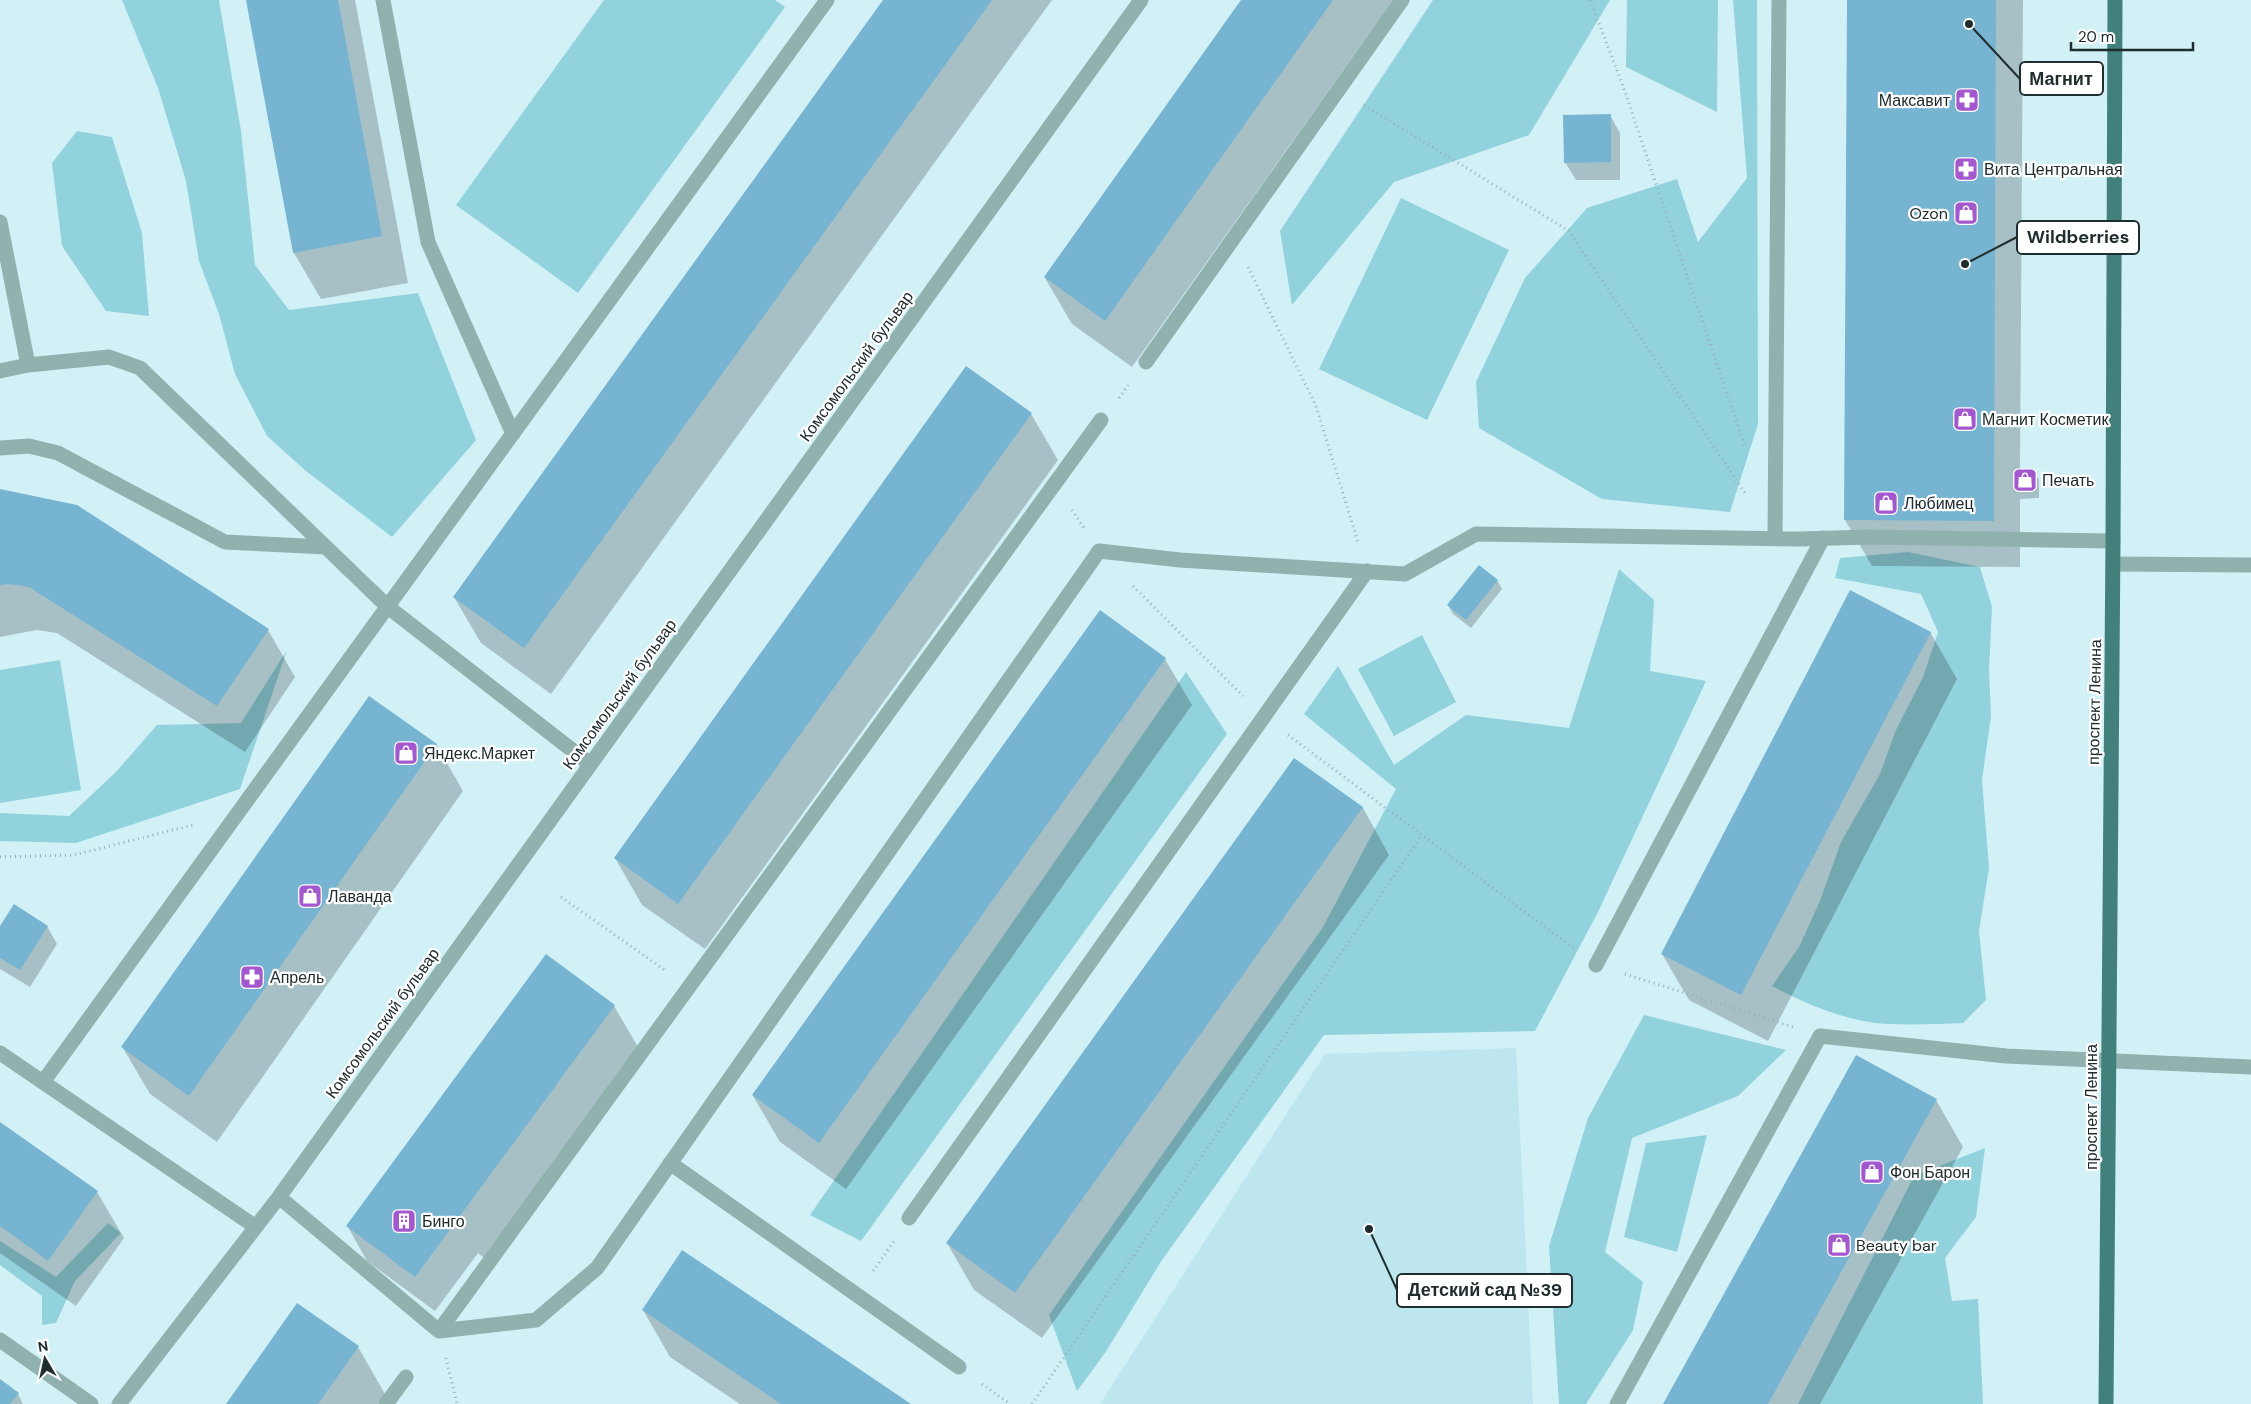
<svg xmlns="http://www.w3.org/2000/svg" width="2251" height="1404" font-family="'DM Sans',sans-serif">
  <rect width="100%" height="100%" fill="#d1f1f7"/>
  <path fill="#bde6ee" d="M1516,1048L1533,1404H1100L1325,1054Z"/>
  <path fill="#92d2dd" d="M122,0H219L241,131L255,265L289,310L418,293L476,440L392,537L306,471L267,436L235,374L219,314L199,261L186,181L158,88Z
    M604,0H775L785,7L578,293L456,205Z
    M1433,0H1610L1529,135L1394,182L1292,305L1280,231Z
    M1627,0H1718L1717,112L1626,67Z
    M1733,0H1757L1758,424L1730,512L1602,499L1479,428L1476,382L1525,278L1587,208L1677,179L1698,242L1747,178Z
    M77,131L112,137L142,233L149,316L106,311L62,246L52,163Z
    M1401,198L1509,250L1427,420L1319,369Z
    M1908,552L1980,567L1992,607L1989,670L1991,716L1982,780L1989,868L1979,931L1986,1000L1963,1023C1939,1024 1914,1025 1889,1024C1851,1023 1806,1004 1772,986L1799,947L1820,901L1841,842L1880,774L1895,732L1923,677L1938,632L1921,594L1835,578L1840,558Z
    M1619,569L1654,600L1650,671L1706,681L1598,912L1535,1031L1324,1035L1162,1260L1105,1353L1077,1391L1049,1315L1323,927L1396,789L1304,714L1338,666L1394,765L1466,715L1569,728Z
    M1422,635L1456,702L1394,736L1358,669Z
    M287,650L240,789L76,843L0,841V813L69,816L116,772L157,725L241,723Z
    M60,660L81,790L0,803V670Z
    M1186,672L1227,734L861,1241L810,1215Z
    M1644,1015L1786,1050L1738,1096L1632,1138L1605,1252L1643,1282L1633,1330L1586,1404H1559L1549,1246L1588,1118Z
    M1707,1135L1677,1252L1624,1237L1646,1143Z
    M1985,1148L1976,1217L1945,1258L1952,1301L1978,1299L1983,1404H1798L1914,1176Z
    M108,1223L121,1233L75,1281L56,1323L42,1325V1296L0,1265V1241L56,1277Z"/>
  <path fill="#0003" d="M248,0H355L408,283L321,299L294,253Z
    M885,0H1052L551,694L481,643L454,597Z
    M1243,0H1393L1132,367L1072,324L1045,278Z
    M1848,0H2023L2020,471H2034L2039,480V498L2020,499V567L1872,566L1845,520Z
    M1610,115L1620,133V180H1576L1565,162Z
    M1031,414L1058,460L705,949L642,905L615,858Z
    M0,490L268,630L295,677L245,752L57,633L37,630L0,637Z
    M1497,580L1502,589L1471,628L1453,614L1448,605Z
    M1930,632L1957,679L1768,1041L1689,1000L1662,954Z
    M1165,659L1192,705L846,1189L780,1142L753,1096Z
    M436,744L463,791L217,1142L150,1094L123,1048Z
    M1294,760L1363,808L1389,855L1042,1338L974,1290L947,1243Z
    M47,926L57,944L30,987L0,969V929Z
    M547,956L614,1006L641,1052L488,1261L478,1253L435,1311L367,1261L348,1227Z
    M1936,1100L1963,1147L1820,1404H1664Z
    M0,1123L97,1192L124,1238L76,1306L0,1253Z
    M643,1310L909,1404H740L670,1357Z
    M358,1347L385,1394L378,1404H227Z
    M0,1381L18,1394L23,1404H0Z"/>
  <path fill="#76b4d2" d="M246,0H338L382,236L293,253Z
    M883,0H992L524,648L453,597Z
    M1241,0H1333L1105,321L1044,277Z
    M1847,0H1996L1994,521L1844,520Z
    M1611,114V162L1564,163L1563,115Z
    M966,366L1032,413L678,904L614,858Z
    M2015,470H2035V489L2015,490Z
    M0,489L77,505L269,629L217,706L29,587L10,584L0,585Z
    M1479,565L1498,580L1466,620L1447,605Z
    M1850,590L1931,632L1741,995L1661,954Z
    M1100,610L1166,658L819,1143L752,1095Z
    M369,696L437,744L189,1096L121,1047Z
    M1294,758L1363,807L1015,1293L946,1243Z
    M14,904L48,926L20,970L0,958V926Z
    M546,954L615,1005L415,1277L346,1226Z
    M1856,1055L1937,1099L1768,1404H1663Z
    M0,1122L98,1191L48,1261L0,1226Z
    M682,1250L809,1335L911,1404H781L642,1310Z
    M297,1303L359,1346L318,1404H226Z
    M0,1379L19,1393L10,1404H0Z"/>
  <g fill="none" stroke-linecap="round" stroke-linejoin="round">
    <path stroke="#97b0b5" stroke-width="3" stroke-dasharray="1 4" stroke-linecap="butt" d="M1590,0L1623,86L1745,447
      M1364,105L1569,231L1745,493
      M1248,267L1316,406L1358,542
      M1119,398L1128,385
      M1072,510L1084,528
      M1133,586L1243,696
      M1288,735L1573,948
      M0,857L74,855L193,825
      M561,897L666,971
      M1625,974L1793,1027
      M873,1271L894,1241
      M446,1358L457,1404
      M982,1384L1010,1404
      M1032,1404L1422,835"/>
    <path stroke="#91b1ae" stroke-width="15" d="M383,0L428,242L513,434
      M0,222L28,365
      M1146,362L1402,0
      M0,371L28,365L109,357L140,368L388,607L590,764
      M0,448L29,446L58,453L225,542L326,547
      M1775,538L1779,0
      M2113,564L2251,565
      M1596,965L1823,538
      M0,1053L256,1227
      M43,1082L827,0
      M670,1163L959,1367
      M279,1197L439,1331L536,1320L597,1268L1099,551L1180,560L1405,574L1476,534L1800,539L1869,537L2113,541
      M909,1218L1367,571
      M439,1331L1101,420
      M0,1340L91,1404
      M119,1404L279,1197L1141,0
      M386,1404L406,1377
      M1617,1404L1820,1036L2006,1056L2251,1067"/>
    <path stroke="#41807b" stroke-width="15" d="M2106,1404L2113,541L2115,0"/>
  </g>
  <defs>
    <g id="pharmacy-square" transform="scale(1.25)"><rect x="-9" y="-9" width="18" height="18" rx="4" fill="#a359cd" stroke="#fff"/><path d="M-2-6h4v4h4v4h-4v4h-4v-4h-4v-4h4Z" fill="#fff"/></g>
    <g id="shop-square" transform="scale(1.25)"><rect x="-9" y="-9" width="18" height="18" rx="4" fill="#a359cd" stroke="#fff"/><path d="M-5-2.5h2.3a2.7 3.5 0 0 1 5.4 0H5L5.5 6h-11ZM-1.5-2.5h3a1.5 2.3 0 0 0-3 0Z" fill="#fff"/></g>
    <g id="building-square" transform="scale(1.25)"><rect x="-9" y="-9" width="18" height="18" rx="4" fill="#a359cd" stroke="#fff"/><path d="M-4-6H4V6H1V3H-1V6H-4ZM-2.5-4.3h1.7v1.8h-1.7ZM.8-4.3h1.7v1.8H.8ZM-2.5-1h1.7V.8h-1.7ZM.8-1h1.7V.8H.8Z" fill="#fff"/></g>
  </defs>
  <g fill-rule="evenodd">
    <use href="#pharmacy-square" x="1967" y="100"/>
    <use href="#pharmacy-square" x="1966" y="169"/>
    <use href="#shop-square" x="1966" y="213"/>
    <use href="#shop-square" x="1965" y="419"/>
    <use href="#shop-square" x="2025" y="480"/>
    <use href="#shop-square" x="1886" y="503"/>
    <use href="#shop-square" x="406" y="753"/>
    <use href="#shop-square" x="310" y="896"/>
    <use href="#pharmacy-square" x="252" y="977"/>
    <use href="#shop-square" x="1872" y="1172"/>
    <use href="#building-square" x="404" y="1221"/>
    <use href="#shop-square" x="1839" y="1245"/>
  </g>
  <g text-anchor="middle" stroke-width="4.5" stroke-linejoin="round" paint-order="stroke">
    <g font-size="16" fill="#202d2f" stroke="#fff" text-anchor="start">
      <text x="1950" y="106" text-anchor="end">Максавит</text>
      <text x="1984" y="175">Вита Центральная</text>
      <text x="1948" y="219" text-anchor="end">Ozon</text>
      <text x="1982" y="425">Магнит Косметик</text>
      <text x="2042" y="486">Печать</text>
      <text x="1904" y="509">Любимец</text>
      <text x="424" y="759">Яндекс.Маркет</text>
      <text x="328" y="902">Лаванда</text>
      <text x="270" y="983">Апрель</text>
      <text x="1890" y="1178">Фон Барон</text>
      <text x="422" y="1227">Бинго</text>
      <text x="1856" y="1251">Beauty bar</text>
    </g>
    <g font-size="16" fill="#202d2f" stroke="#fff">
      <text transform="translate(856 366) rotate(-54)" y="6">Комсомольский бульвар</text>
      <text transform="translate(619 694) rotate(-54)" y="6">Комсомольский бульвар</text>
      <text transform="translate(2094 702) rotate(-89)" y="6">проспект Ленина</text>
      <text transform="translate(382 1023) rotate(-54)" y="6">Комсомольский бульвар</text>
      <text transform="translate(2091 1107) rotate(-90)" y="6">проспект Ленина</text>
    </g>
  </g>
  <path fill="none" stroke="#202d2f" stroke-width="2" d="M1969 24L2020 79M1965 264L2017 237M1369 1229L1397 1290"/>
  <g fill="#202d2f" stroke="#fff" stroke-width="2">
    <circle cx="1969" cy="24" r="5"/>
    <circle cx="1965" cy="264" r="5"/>
    <circle cx="1369" cy="1229" r="5"/>
  </g>
  <g fill="#fff" stroke="#202d2f" stroke-width="2">
    <rect x="2020" y="62" width="83" height="33" rx="5"/>
    <rect x="2017" y="221" width="122" height="33" rx="5"/>
    <rect x="1397" y="1274" width="175" height="33" rx="5"/>
  </g>
  <g font-size="18" text-anchor="middle" font-weight="bold" fill="#202d2f">
    <text x="2061" y="85">Магнит</text>
    <text x="2078" y="243">Wildberries</text>
    <text x="1485" y="1296">Детский сад №39</text>
  </g>
  <g transform="translate(45 1359) rotate(351)" stroke="#ffffff" stroke-width="4" paint-order="stroke">
  <path d="M0-4L9 19L0 12L-9 19Z" fill="#202d2f"/>
  <text y="-8" font-size="14" font-weight="bold" text-anchor="middle" fill="#202d2f">N</text>
  </g>
  <path d="M2071 42v8h122v-8" fill="none" stroke="#202d2f" stroke-width="2.5"/>
  <text x="2078" y="42" font-size="15" fill="#202d2f" stroke="#ffffff" stroke-width="4" paint-order="stroke">20 m</text>
</svg>
